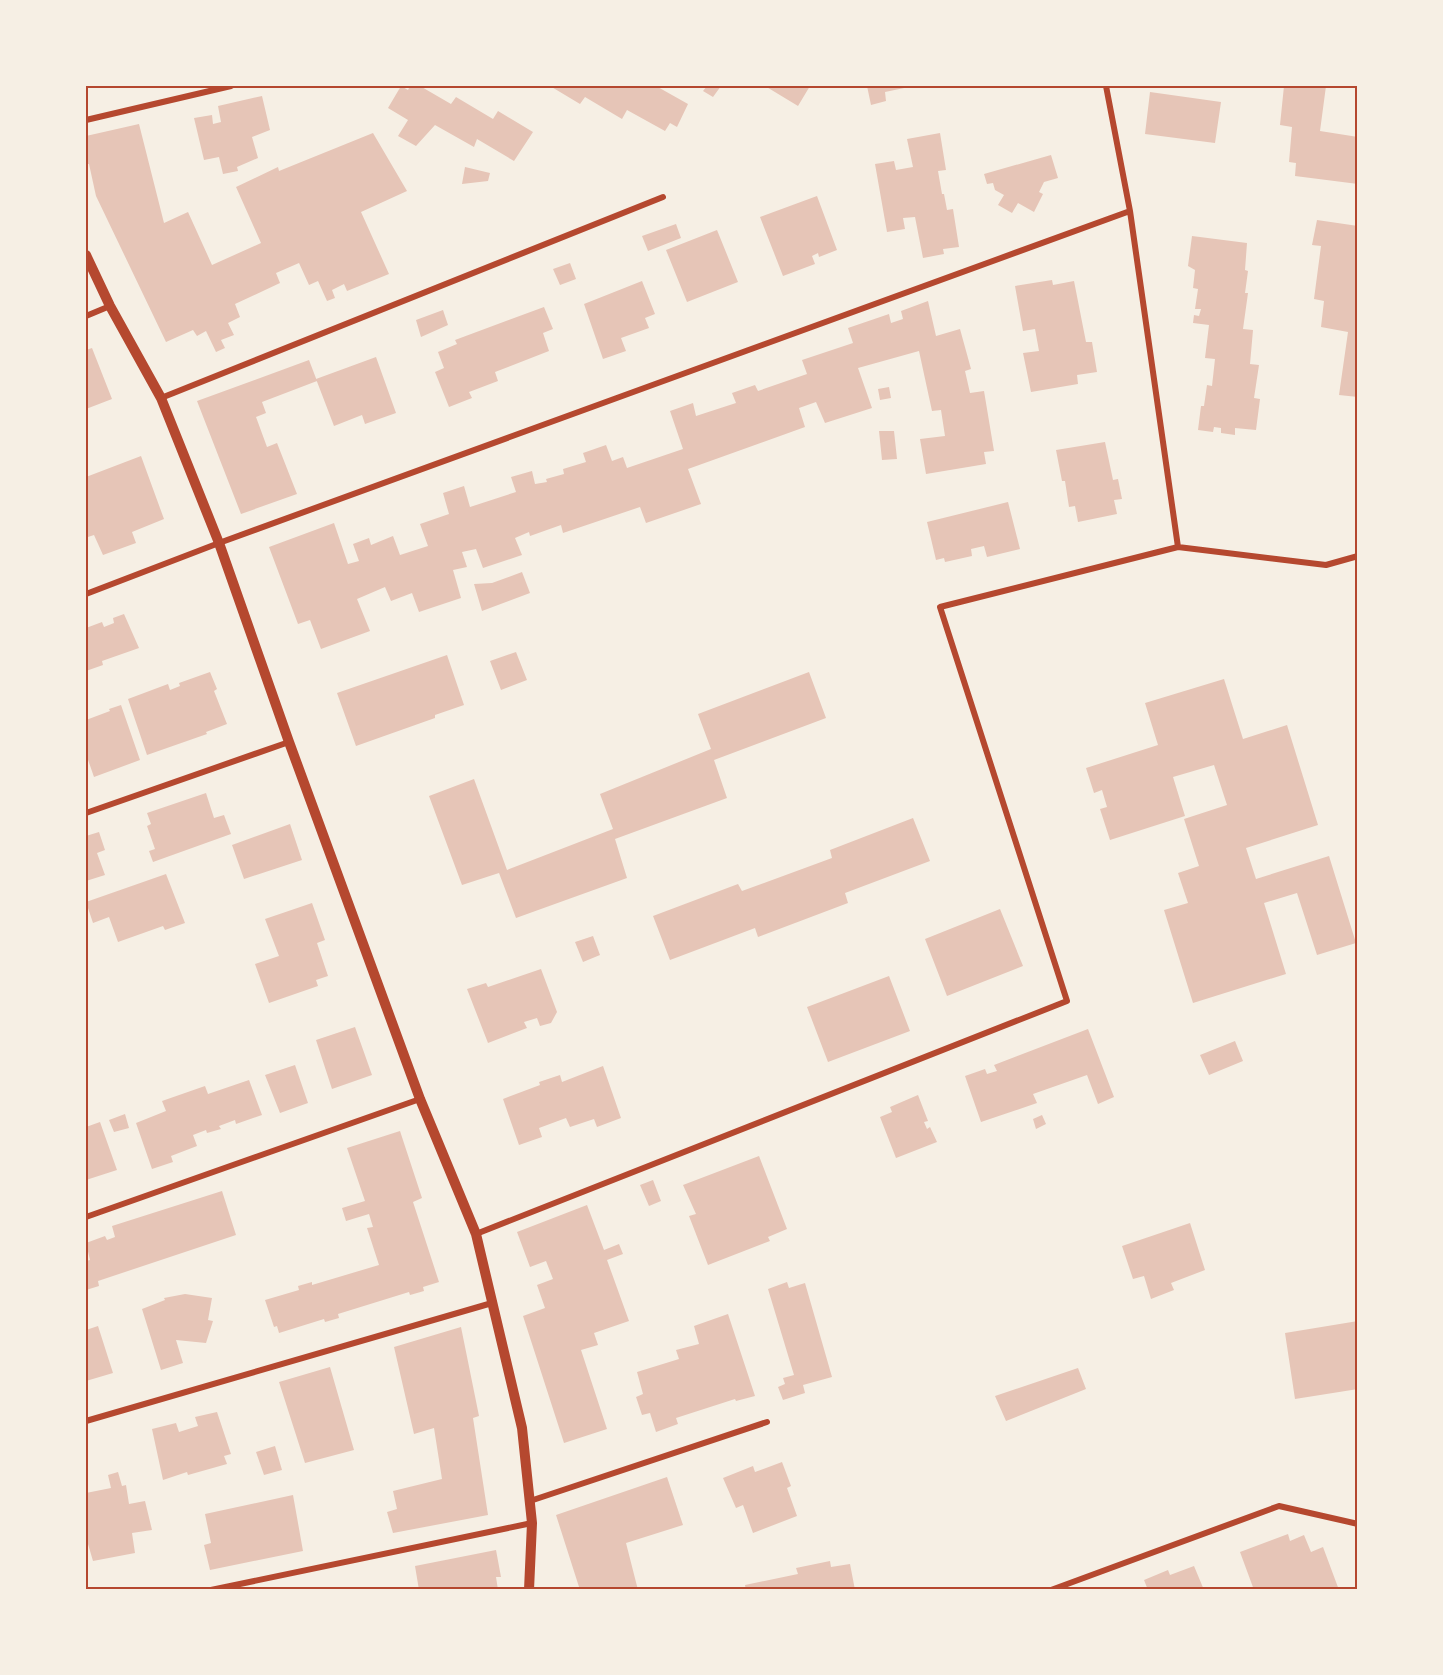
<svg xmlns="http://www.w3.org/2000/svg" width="1443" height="1675" font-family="'Golos Text',sans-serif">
  <rect width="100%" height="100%" fill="#f6efe4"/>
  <path fill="#e6c5b7" d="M401,86L408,90L410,86H420L451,104L456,97L493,119L498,111L533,132L514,161L477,139L474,147L435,125L416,146L398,136L408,120L388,108Z
    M550,86H639L642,87L643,86H656L688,104L677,127L670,123L665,131L627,110L622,119L585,97L580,104Z
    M707,86H721L713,97L703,91Z
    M765,86H810L798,106Z
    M867,86H909V87L885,92L886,101L871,105Z
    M1284,86H1326L1320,131L1358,137V184L1295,176L1296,163L1289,162L1292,127L1280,125Z
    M1150,92L1221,102L1215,143L1145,134Z
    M262,96L270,130L252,137L258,158L237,167L238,171L223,174L219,157L204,160L194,118L212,115L213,124L221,122L218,106Z
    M139,124L164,223L188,212L212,265L261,243L236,187L278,167L279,171L373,133L407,191L361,212L389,274L347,291L344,284L332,290L335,298L327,301L318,281L309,285L299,263L276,273L280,283L235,304L240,317L228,323L234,335L221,340L225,348L216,352L206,331L197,336L193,330L166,342L96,196L89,164H86V136Z
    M940,133L946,170L938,171L942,194H944L947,210L953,209L959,247L943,249L944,254L923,258L915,217L903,218L905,229L887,232L875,164L894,161L896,170L913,167L907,139Z
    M1051,155L1058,178L1044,182L1039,192L1043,194L1034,212L1018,203L1012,213L998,205L1004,195L995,190L993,183L987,184L984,174Z
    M465,167L490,173L488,181L462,184Z
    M817,196L837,250L819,257L818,253L812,256L815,264L783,276L760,217Z
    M1317,220L1358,226V397L1339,395L1348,332L1321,327L1324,301L1314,299L1321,246L1312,245Z
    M676,224L681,238L648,251L642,236Z
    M717,230L738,282L687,302L666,250Z
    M1192,236L1247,243L1245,270L1248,271L1245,293H1248L1243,329L1253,330L1250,364L1259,365L1254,398L1260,399L1256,430L1235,428V435L1221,433V428L1214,427L1213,432L1198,430L1201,406H1204L1207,385L1212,386L1215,359L1205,358L1209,325L1193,323L1194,315L1199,316L1201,309H1195L1198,289L1193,288L1195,270L1188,266Z
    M570,263L576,279L560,285L553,269Z
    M1052,280L1053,285L1074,281L1086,342H1092L1097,372L1077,375L1078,384L1031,392L1023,353L1039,351L1035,329L1023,331L1015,286Z
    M642,281L655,314L645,318L649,328L621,338L626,351L603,359L584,304Z
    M928,301L936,336L960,329L971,369L965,371L970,393L984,391L994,451L984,452L986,464L926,474L920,439L945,436L941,410L932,411L919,351L858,368L872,408L825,423L816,402L799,408L805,427L688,469L701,504L646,523L640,507L563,533L561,525L530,536L529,532L515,538L522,555L483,568L476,549L462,552L467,567L453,570L461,598L419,612L412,593L391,601L385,587L357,599L370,631L321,649L310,620L298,624L269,547L334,523L348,564L359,561L353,544L369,538L371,545L393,536L400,555L428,546L420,524L449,514L443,493L464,486L470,507L516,492L511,477L532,471L535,484L547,482L546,479L564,474L563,469L586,462L583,453L606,445L612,461L623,457L627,468L683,449L670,411L693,403L696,416L736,403L732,393L755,385L758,391L807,374L802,360L853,343L848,328L889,314L891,323L903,319L901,311Z
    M544,307L553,329L543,333L549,351L495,372L498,381L469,392L472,398L449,407L435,372L444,368L438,352L457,344L455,340Z
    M443,310L448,325L421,337L416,320Z
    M92,348L112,399L86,409V350Z
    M376,357L396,413L365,424L362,415L334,426L316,379Z
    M309,360L317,381L262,402L266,413L256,417L267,447L277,443L297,494L241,514L197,401Z
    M889,387L891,398L880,400L878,389Z
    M879,431H894L897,459L882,460Z
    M1105,442L1113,480L1118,479L1122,499L1114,500L1117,514L1078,522L1075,506L1069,507L1065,481H1062L1056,450Z
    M141,456L164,519L132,532L136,543L103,555L94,535L88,537L86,530V477Z
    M1008,502L1020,549L987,557L984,546L971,549L972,556L945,562L944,558L936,560L927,522Z
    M522,572L530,593L482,611L474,584L492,583Z
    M124,614L139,648L102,661L103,665L86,671V628L102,622L104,627L114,623L113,618Z
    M516,652L527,680L501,690L490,661Z
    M447,655L464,705L435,715V718L356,746L337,693Z
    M210,672L217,689L214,691L227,724L206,732L207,734L147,755L128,699L168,684L170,690L180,686L179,683Z
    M809,672L826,718L714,760L727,798L615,839L627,878L516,918L499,873L462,885L429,796L474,779L507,870L613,829L600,794L711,749L698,714Z
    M1224,679L1243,739L1287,725L1318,825L1246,848L1256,879L1329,856L1356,943L1317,955L1297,893L1264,903L1286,974L1193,1003L1164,910L1188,903L1178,873L1199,866L1184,819L1227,805L1214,765L1173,777L1185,816L1110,840L1100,809L1107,807L1102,790L1094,793L1086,768L1158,745L1145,703Z
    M121,705L140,760L94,777L86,754V720L110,711L109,709Z
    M206,793L214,818L224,815L231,834L153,862L149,851L155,849L147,826L151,824L147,813Z
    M913,818L930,861L845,893L848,903L758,937L755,928L670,960L653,916L738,884L742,891L832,858L830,850Z
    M290,824L302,860L244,879L232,845Z
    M99,832L105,850L97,853L105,875L86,881V836Z
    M166,874L185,923L165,930L163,926L118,942L109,917L93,923L86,902Z
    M312,903L325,940L317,943L328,976L316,980L318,986L269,1003L255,964L279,956L265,919Z
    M1000,909L1023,966L947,996L925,939Z
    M593,936L600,955L583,962L575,942Z
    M541,969L557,1012L551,1023L540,1026L537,1018L524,1022L527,1028L488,1043L467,989L486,983L488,987Z
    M889,976L910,1031L828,1062L807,1007Z
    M355,1027L372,1075L332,1089L316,1040Z
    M1088,1029L1114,1097L1098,1104L1087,1075L1033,1094L1037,1103L981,1122L965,1076L985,1069L987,1074L997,1071L994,1065Z
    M1235,1041L1243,1061L1209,1075L1200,1055Z
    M295,1065L308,1103L280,1113L265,1075Z
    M603,1066L621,1118L597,1127L594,1119L570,1127L566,1118L539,1128L542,1137L519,1145L503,1099L540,1085L539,1082L560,1075L562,1082Z
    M249,1080L262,1115L236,1124L235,1120L219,1126L221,1129L207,1133L206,1130L193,1135L197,1146L171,1156L173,1162L152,1169L136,1123L166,1111L162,1101L205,1086L208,1094Z
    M918,1095L928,1121L924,1122L927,1129L930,1127L937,1142L896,1158L880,1117L892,1112L890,1107Z
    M125,1114L129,1128L114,1132L109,1120Z
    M1042,1115L1046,1124L1036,1129L1033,1119Z
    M100,1122L117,1170L86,1180V1127Z
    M400,1131L422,1198L413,1202L439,1282L423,1287L424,1291L410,1295L409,1292L338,1314L339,1318L325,1322L324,1319L279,1333L277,1326L274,1327L265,1300L299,1290L298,1286L312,1282V1285L379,1265L367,1228L373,1227L369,1214L346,1221L342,1208L365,1201L347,1148Z
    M759,1156L787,1229L768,1237L770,1241L708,1265L689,1216L696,1214L683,1185Z
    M653,1180L661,1201L649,1206L640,1185Z
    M222,1191L236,1235L98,1281L99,1286L86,1290V1261L90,1260L86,1243L105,1236L107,1240L115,1237L112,1226Z
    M587,1205L604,1250L619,1244L623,1254L607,1260L629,1321L594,1333L598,1345L581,1350L607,1429L564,1443L523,1316L545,1308L537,1285L553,1279L546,1261L530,1267L517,1232Z
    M1190,1223L1205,1270L1171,1283L1174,1290L1151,1299L1144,1276L1133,1279L1122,1246Z
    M787,1282L789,1288L805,1283L832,1377L803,1385L805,1393L783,1400L778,1387L785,1384L783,1378L794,1375L768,1289Z
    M185,1294L212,1298L208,1320L213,1321L206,1343L176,1340L183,1363L161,1370L142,1309L165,1300L164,1298Z
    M728,1314L755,1396L736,1401L735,1399L676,1418L678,1424L656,1432L650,1413L642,1415L636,1397L643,1394L637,1372L679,1359L676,1350L699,1344L694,1326Z
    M1358,1321V1389L1295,1399L1285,1333Z
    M98,1326L113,1373L86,1381V1330Z
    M461,1327L479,1416L473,1418L488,1515L393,1533L387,1512L397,1509L393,1491L442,1479L434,1428L414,1434L394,1347Z
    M330,1367L354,1450L305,1463L279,1382Z
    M1078,1368L1086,1389L1006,1421L995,1396Z
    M217,1412L231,1454L224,1456L227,1464L188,1475L187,1472L163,1480L152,1429L176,1423L179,1432L198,1426L195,1417Z
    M275,1446L282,1470L264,1475L256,1452Z
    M782,1462L791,1486L787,1488L797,1516L753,1533L743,1505L736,1508L723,1478L753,1466L755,1472Z
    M118,1472L122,1486L126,1485L129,1504L145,1501L152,1530L132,1533L135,1553L93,1561L88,1544L86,1545V1493L111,1488L108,1475Z
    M667,1477L683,1525L626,1543L638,1590H580L556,1515Z
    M293,1495L303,1551L210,1570L204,1545L211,1543L205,1514Z
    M1288,1534L1290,1541L1304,1535L1311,1552L1323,1547L1339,1590H1254L1240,1552Z
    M496,1550L501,1577H496L498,1590H419L415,1566Z
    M830,1561L831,1567L850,1564L855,1590H746L745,1585L798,1574L796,1568Z
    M1194,1566L1204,1590H1148L1144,1580L1168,1570L1170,1575Z"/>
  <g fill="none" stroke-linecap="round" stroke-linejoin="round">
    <path stroke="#b5482f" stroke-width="6" d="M1106,86L1130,211L1178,547
      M86,120L231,86
      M86,316L110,306
      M161,398L663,197
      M86,594L219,543L1130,211
      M86,813L289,742
      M86,1217L420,1099
      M476,1234L1067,1001L940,607L1178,547L1326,565L1358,556
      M86,1421L492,1303
      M530,1501L767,1422
      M211,1590L532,1523
      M1051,1590L1279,1506L1358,1524"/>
    <path stroke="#b5482f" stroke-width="10" d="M86,255L110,306L161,398L219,543L289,742L420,1099L476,1234L522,1428L532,1523L529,1590"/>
  </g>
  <rect width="1443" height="1675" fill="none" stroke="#f6efe4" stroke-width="174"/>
  <rect x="87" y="87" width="1269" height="1501" fill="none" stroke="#b5482f" stroke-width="2"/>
</svg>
